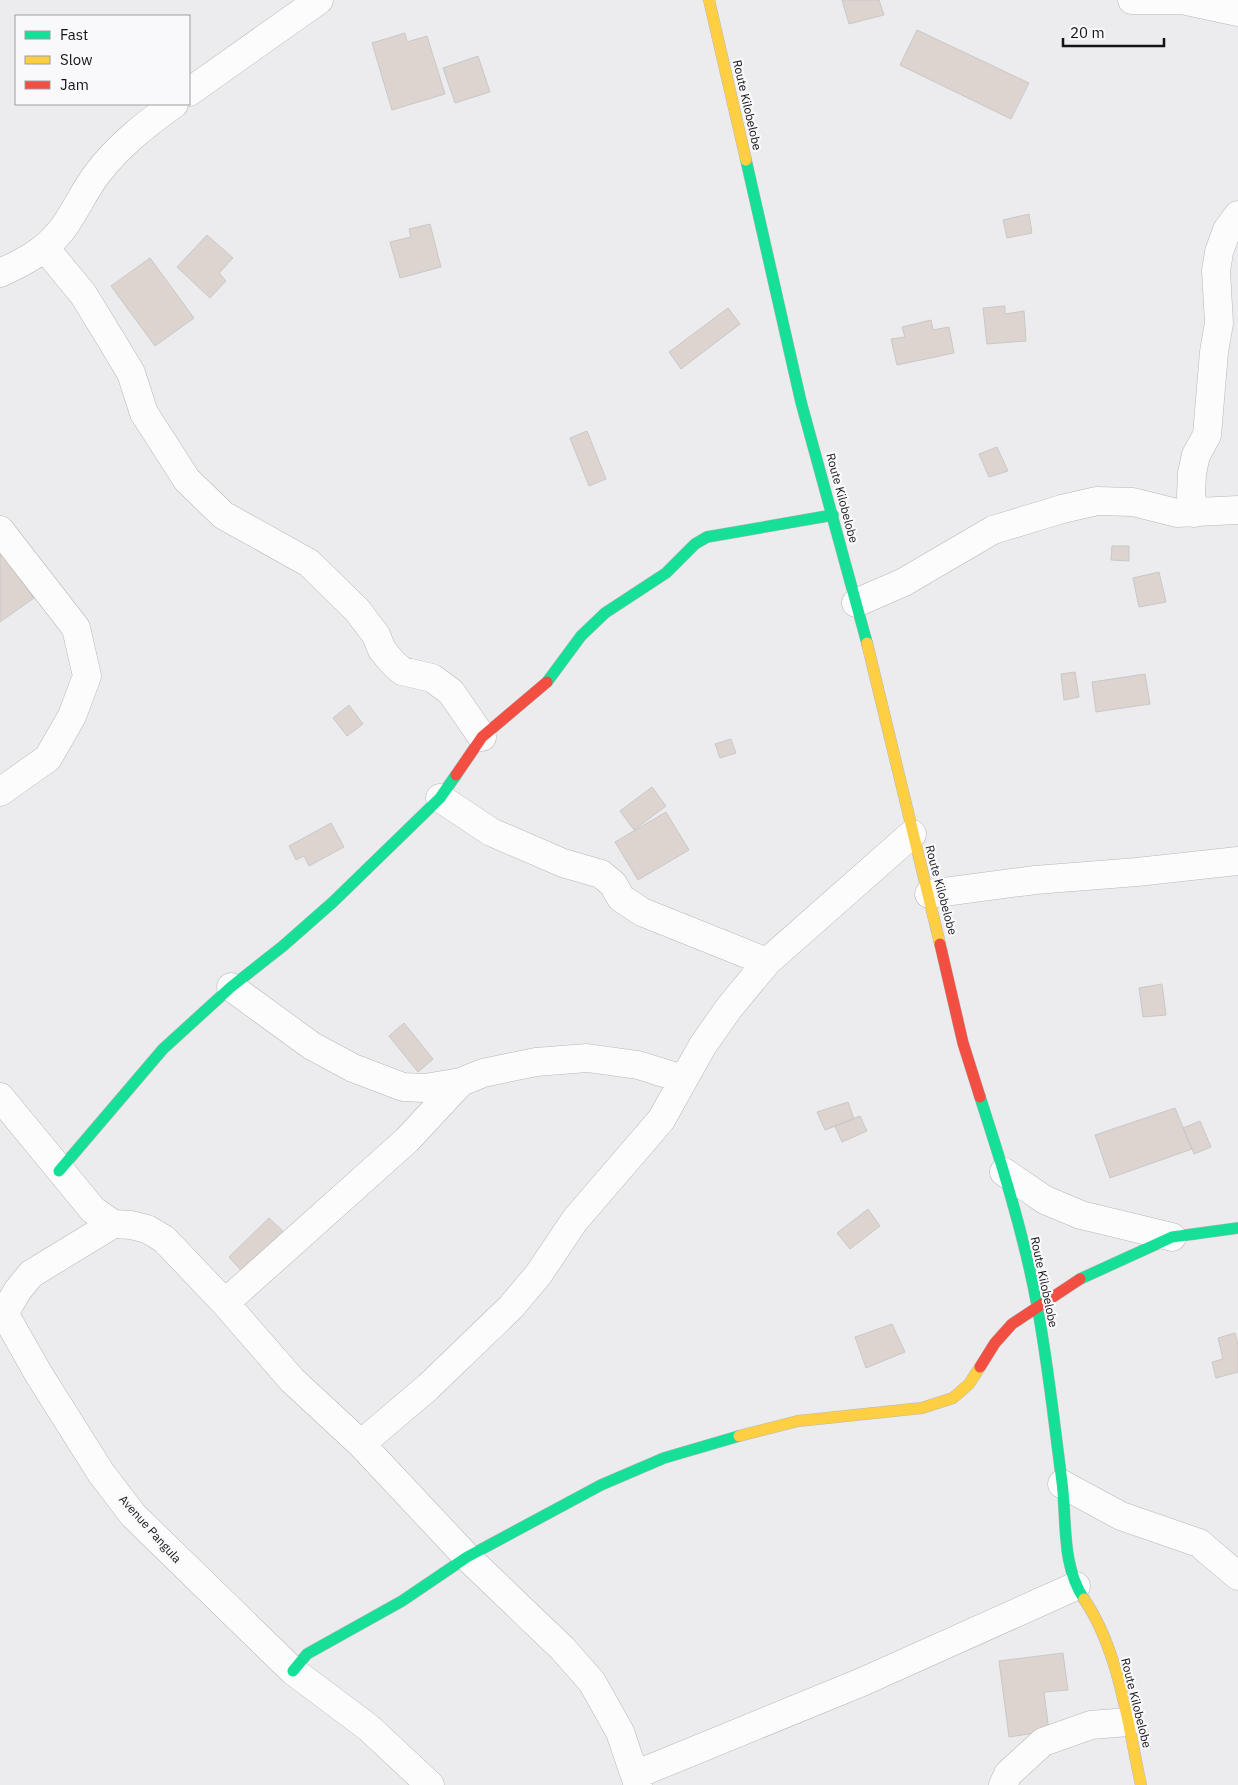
<svg xmlns="http://www.w3.org/2000/svg" width="1238" height="1785" font-family="'IBM Plex Sans',sans-serif">
  <rect width="100%" height="100%" fill="#ececee"/>
  <path fill="#ddd3cf" stroke="#c9c8c9" d="M842,0H879L884,15L849,24Z
    M917,30L1029,83L1011,119L900,65Z
    M405,33L407,42L427,36L445,94L392,110L372,43Z
    M478,56L490,92L455,103L443,68Z
    M1029,214L1032,233L1007,238L1003,220Z
    M430,224L441,267L400,278L390,242L411,237L409,229Z
    M207,235L233,258L219,273L226,281L210,298L177,267Z
    M150,258L194,318L155,346L111,286Z
    M1005,306V314L1024,311L1026,341L987,344L983,308Z
    M728,308L740,324L681,369L669,352Z
    M931,320L933,330L949,327L954,353L897,365L891,339L905,337L902,327Z
    M587,431L606,479L589,486L570,438Z
    M997,447L1008,471L989,477L979,454Z
    M1112,546H1129V561L1111,560Z
    M0,551L34,598L0,622Z
    M1159,572L1166,602L1139,607L1133,578Z
    M1075,672L1079,697L1064,700L1061,674Z
    M1145,674L1150,704L1096,712L1092,682Z
    M349,705L363,724L347,736L333,718Z
    M731,739L736,753L720,758L715,744Z
    M652,787L666,806L634,830L620,811Z
    M666,812L689,850L638,880L615,842Z
    M331,823L344,847L309,866L304,856L296,860L289,846Z
    M1162,984L1166,1015L1143,1017L1139,988Z
    M404,1023L433,1059L418,1072L389,1036Z
    M848,1102L854,1119L825,1130L817,1112Z
    M1175,1108L1192,1149L1110,1178L1095,1135Z
    M860,1116L867,1131L842,1142L835,1126Z
    M1200,1121L1211,1147L1194,1154L1183,1128Z
    M868,1209L880,1226L850,1249L837,1233Z
    M269,1218L287,1235L245,1275L229,1257Z
    M892,1324L905,1352L866,1368L855,1337Z
    M1235,1333L1238,1344V1372L1216,1378L1212,1362L1223,1359L1218,1338Z
    M1063,1653L1068,1690L1044,1692L1049,1731L1009,1737L999,1661Z"/>
  <g fill="none" stroke-linecap="round" stroke-linejoin="round">
    <g stroke="#b7b7b9" stroke-width="29">
      <path id="street" d="M1132,0H1182L1238,12
        M189,92L319,0
        M45,248L83,294L113,343L131,373L144,413L187,480L223,515L309,563L357,610L376,635L382,650L393,663L402,671L432,678L451,692L482,737
        M0,273C22,263 44,252 60,232C74,215 83,192 97,174C118,146 146,124 174,104
        M1194,513L1191,496L1192,473L1196,455L1207,435L1214,352L1219,323L1216,271L1219,252L1227,230L1238,215
        M0,530L76,628L87,676L72,716L48,758L0,792
        M856,603L904,582L993,530L1062,509L1097,501L1133,502L1177,513L1238,510
        M440,798L491,832L563,863L601,874L613,884L621,898L642,912L767,962
        M929,894L1035,880L1137,872L1238,861
        M231,987L312,1046L353,1068L403,1087L425,1088L461,1082L483,1073L536,1062L587,1058L638,1065L683,1079
        M0,1097L93,1210L113,1224L131,1225L147,1229L164,1239L225,1303L292,1380L361,1444L467,1557L562,1648L592,1682L620,1732L638,1785
        M1004,1172L1045,1200L1081,1215L1172,1237
        M225,1303L407,1140L461,1082
        M4,1313L38,1373L101,1473L133,1515L293,1671L369,1728L430,1785
        M0,1320L18,1290L31,1274L113,1224
        M361,1444L428,1387L511,1307L538,1275L575,1220L661,1120L703,1045L729,1008L767,962L912,834
        M1062,1484L1121,1516L1199,1543L1238,1576
        M635,1775L862,1682L1076,1586
        M1003,1785L1008,1774L1043,1742L1091,1725L1128,1722"/>
    </g>
    <g stroke="#b7b7b9" stroke-width="12">
      <path id="fast" d="M746,160L801,402L867,643
        M547,682L581,636L605,613L666,573L695,544L707,537L833,515
        M980,1097C1002,1165 1024,1235 1037,1305C1048,1363 1054,1423 1062,1482C1067,1521 1061,1564 1084,1599
        M59,1171L163,1049L231,987L283,946L333,902L440,798L456,775
        M1080,1279L1172,1237L1238,1228
        M293,1671L307,1654L402,1601L467,1557L601,1485L664,1458L739,1436"/>
    </g>
    <g stroke="#b7b7b9" stroke-width="12">
      <path id="slow" d="M709,0L746,160
        M867,643L940,944
        M739,1436L798,1421L922,1408L953,1398L969,1384L980,1367
        M1084,1599C1119,1650 1128,1725 1141,1785"/>
    </g>
    <g stroke="#b7b7b9" stroke-width="12">
      <path id="jam" d="M456,775L482,737L547,682
        M940,944L963,1043L980,1097
        M980,1367L995,1343L1012,1324L1080,1279"/>
    </g>
    <use href="#street" stroke="#fcfcfc" stroke-width="28"/>
    <use href="#fast" stroke="#16e098" stroke-width="11"/>
    <use href="#slow" stroke="#ffcf43" stroke-width="11"/>
    <use href="#jam" stroke="#f24e42" stroke-width="11"/>
  </g>
  <g text-anchor="middle" stroke-width="4.5" stroke-linejoin="round" paint-order="stroke">
    <g font-size="12" fill="#131314" stroke="#f9f9fc">
      <text transform="translate(747 105) rotate(77)" y="4">Route Kilobelobe</text>
      <text transform="translate(842 498) rotate(75)" y="4">Route Kilobelobe</text>
      <text transform="translate(941 890) rotate(75)" y="4">Route Kilobelobe</text>
      <text transform="translate(1044 1282) rotate(78)" y="4">Route Kilobelobe</text>
      <text transform="translate(150 1529) rotate(48)" y="4">Avenue Pangula</text>
      <text transform="translate(1136 1703) rotate(76)" y="4">Route Kilobelobe</text>
    </g>
  </g>
  <rect x="15" y="15" width="175" height="90" fill="#f9f9fc" stroke="#9d9d9f"/>
  <rect x="25" y="31" width="25" height="8" fill="#16e098" stroke="#9d9d9f"/>
  <text x="60" y="40" font-size="15" fill="#131314">Fast</text>
  <rect x="25" y="56" width="25" height="8" fill="#ffcf43" stroke="#9d9d9f"/>
  <text x="60" y="65" font-size="15" fill="#131314">Slow</text>
  <rect x="25" y="81" width="25" height="8" fill="#f24e42" stroke="#9d9d9f"/>
  <text x="60" y="90" font-size="15" fill="#131314">Jam</text>
  <path d="M1063 38v8h101v-8" fill="none" stroke="#131314" stroke-width="2.5"/>
  <text x="1070" y="38" font-size="15" fill="#131314" stroke="#f9f9fc" stroke-width="4" paint-order="stroke">20 m</text>
</svg>
